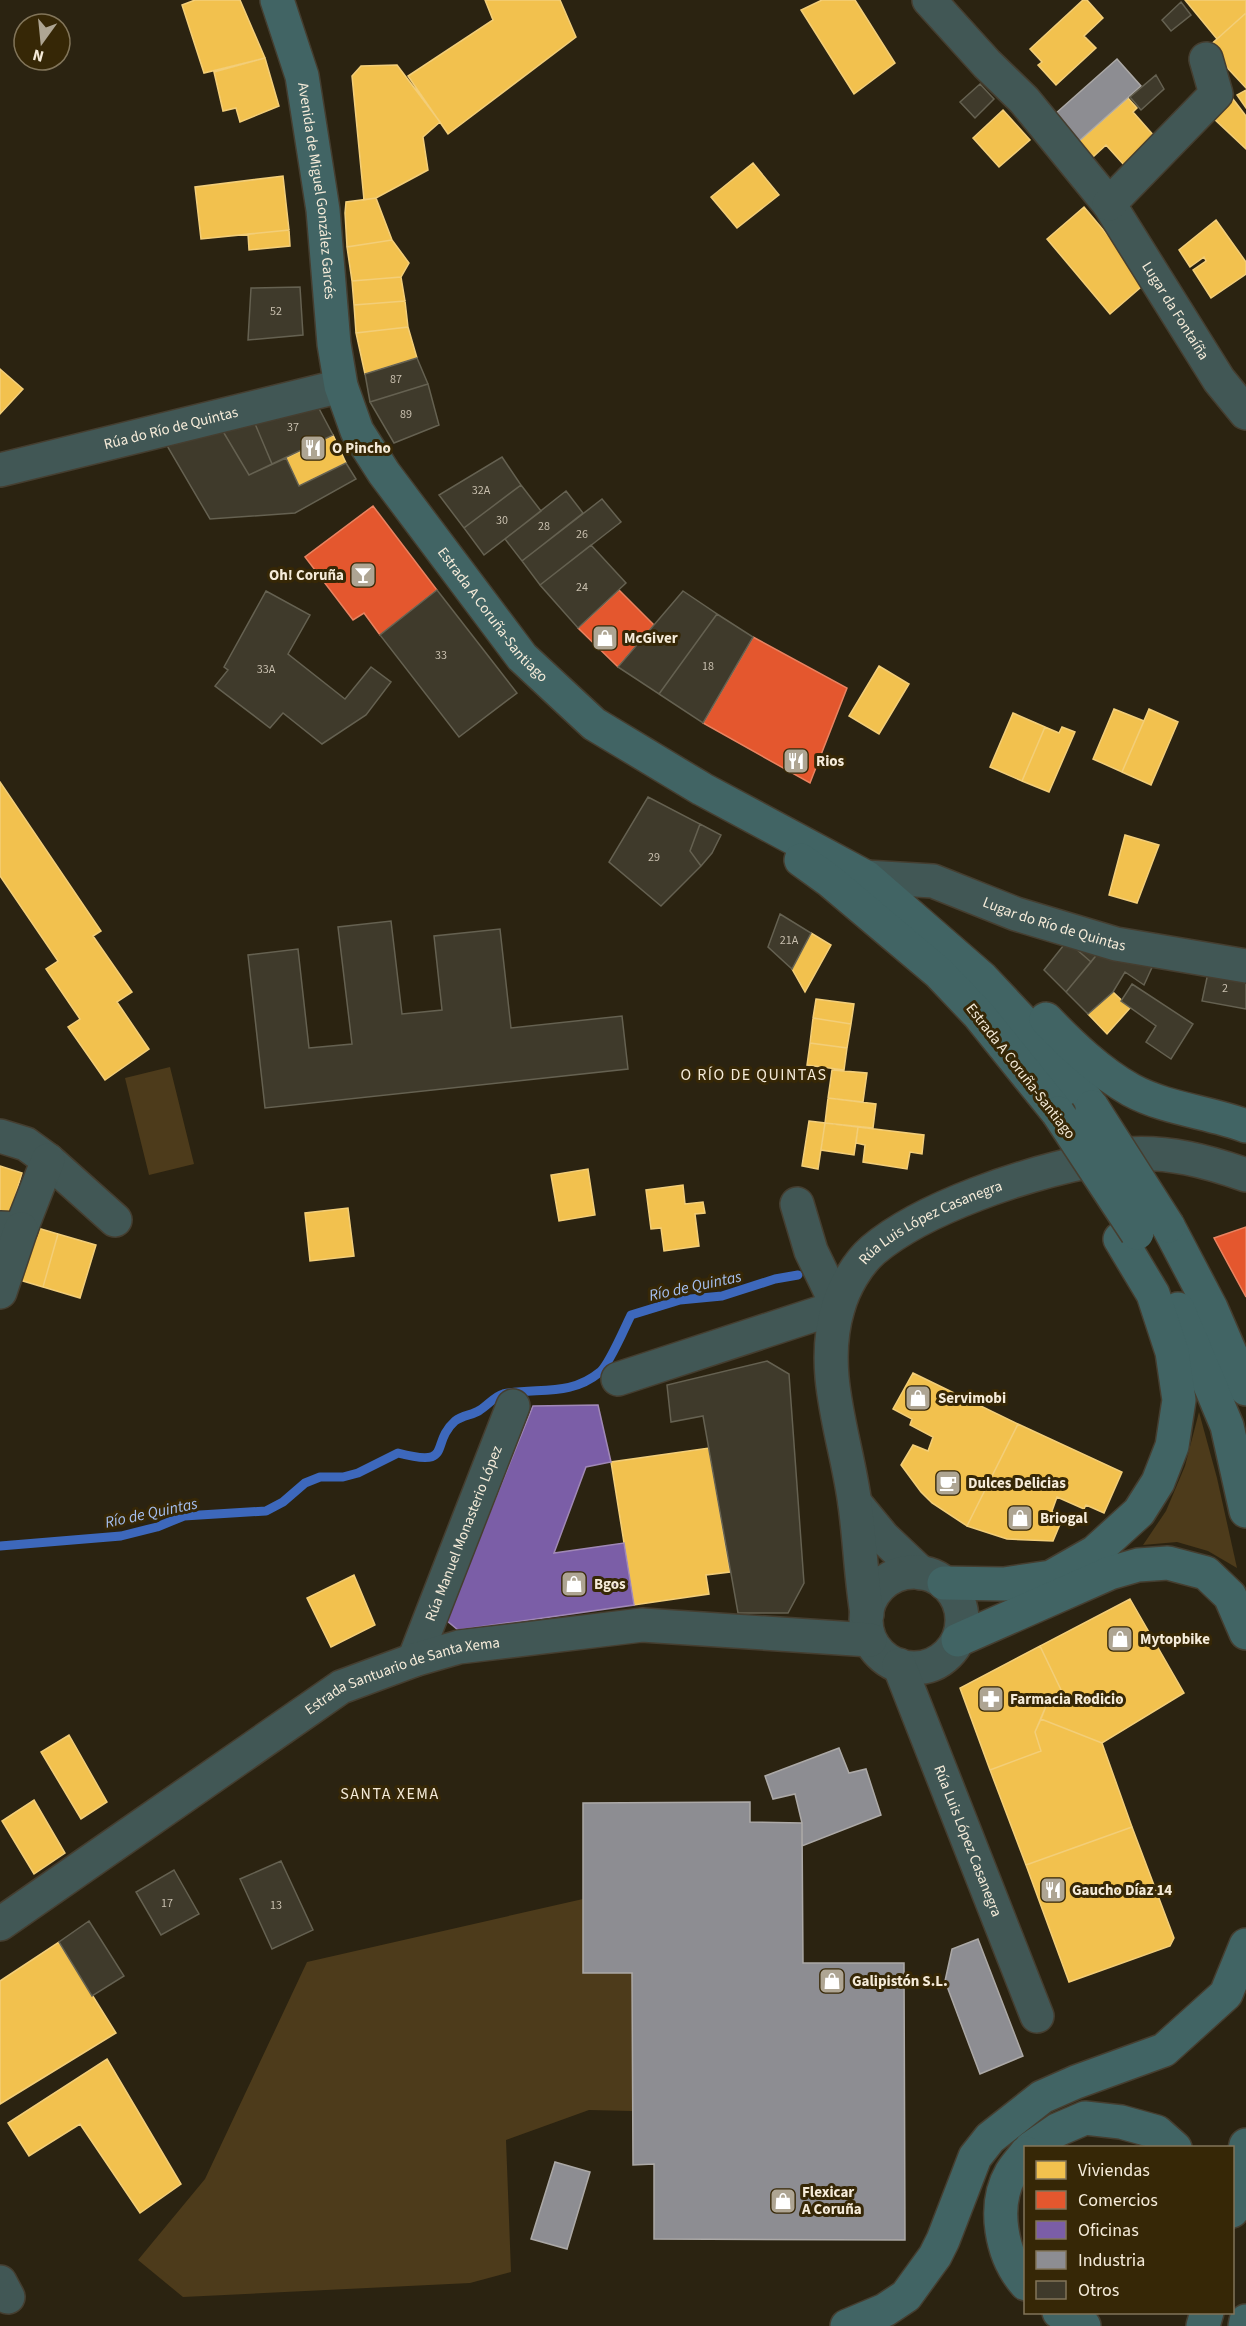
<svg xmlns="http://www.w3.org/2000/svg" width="1246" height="2326" font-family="'Source Sans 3',sans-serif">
  <rect width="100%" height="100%" fill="#2b2311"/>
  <path fill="#4d3b1b" d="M170,1067L194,1164L149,1175L125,1078Z
    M1199,1412L1217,1478L1237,1568L1208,1551L1177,1542L1143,1545L1166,1511L1185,1466Z
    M583,1899V1973H632V2111L589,2110L506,2140L511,2272L470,2283L183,2297L138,2260L205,2179L307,1962Z"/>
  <path fill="#f2c14e" stroke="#f3ce78" stroke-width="1.5" d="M195,0H240L265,58L204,73L182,5Z
    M485,0H560L576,37L448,134L408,76L493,20Z
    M822,0H855L895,63L854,94L801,10Z
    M1083,0H1087L1103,18L1084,36L1096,48L1056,85L1038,65L1042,62L1030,49Z
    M1185,0H1246V13L1217,39Z
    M1246,13V88L1208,47Z
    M265,58L279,106L240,122L236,108L223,111L214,72Z
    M397,65L440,122L423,137L428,170L376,198L364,200L352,76L361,66Z
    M1246,90V108L1237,95Z
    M1128,98L1137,108L1133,112L1155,137L1124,165L1106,145L1093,157L1079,141Z
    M1233,99L1246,116V149L1211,116Z
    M1003,110L1030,140L999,167L973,138Z
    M753,163L779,195L737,228L711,197Z
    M283,176L289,230L201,239L195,187Z
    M376,198L392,240L347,247L345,213L346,202Z
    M1084,207L1147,282L1110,314L1047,239Z
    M1216,220L1246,262V274L1211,298L1193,270L1206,261L1204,257L1190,267L1179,250Z
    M289,230L290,246L249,250L248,234Z
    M392,240L409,263L401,277L352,281L347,247Z
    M401,277L405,301L354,305L352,281Z
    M405,301L408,327L356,333L354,305Z
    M408,327L417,358L365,374L356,333Z
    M0,369L23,389L0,414Z
    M333,435L346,463L299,486L286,458Z
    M879,666L909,684L879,734L849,716Z
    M1114,709L1144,721L1122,772L1093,759Z
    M1149,709L1178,722L1151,785L1122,772Z
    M1013,713L1045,727L1022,781L990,767Z
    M1045,727L1059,733L1062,727L1075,732L1049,792L1022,781Z
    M0,782L101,931L93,936L132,992L117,1002L149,1049L105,1080L68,1027L80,1019L46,969L58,961L0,876Z
    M1125,835L1159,845L1137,903L1109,895Z
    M811,933L831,945L805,992L792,969Z
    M1113,992L1130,1008L1107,1034L1088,1014Z
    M816,999L854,1004L851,1024L813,1018Z
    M813,1018L851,1024L847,1048L810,1043Z
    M810,1043L847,1048L844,1070L807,1065Z
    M832,1070L867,1073L863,1102L828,1098Z
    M828,1098L876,1104L873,1128L825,1123Z
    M809,1121L825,1123L818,1169L802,1166Z
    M825,1123L858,1127L854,1155L821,1150Z
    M858,1127L924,1135L922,1154L910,1152L907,1169L863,1162L865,1145L856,1143Z
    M0,1166L22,1173L8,1220L0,1217Z
    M588,1169L595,1215L559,1221L551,1175Z
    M683,1185L685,1204L703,1202L705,1213L695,1214L699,1246L664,1251L661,1228L651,1229L646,1190Z
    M348,1208L354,1256L310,1261L305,1213Z
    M31,1226L58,1234L43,1287L16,1279Z
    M58,1234L96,1245L80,1298L43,1287Z
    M913,1373L1018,1424L967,1526L932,1503L921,1492L901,1465L913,1445L928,1451L933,1437L910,1425L912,1419L893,1409Z
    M1018,1424L1122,1472L1104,1513L1086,1505L1084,1509L1057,1497L1052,1511L1063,1517L1053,1541L1007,1539L967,1526Z
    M709,1448L730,1572L706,1575L709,1594L634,1605L611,1462Z
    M354,1575L375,1625L331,1647L307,1598Z
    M1130,1599L1184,1693L1102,1743L1041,1719L1048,1701L1063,1694L1040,1646Z
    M1040,1646L1063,1694L1048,1701L1035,1732L1041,1751L990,1770L960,1688Z
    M1041,1719L1102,1743L1132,1827L1026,1865L990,1770L1041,1751L1035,1732Z
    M69,1735L107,1802L81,1819L41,1752Z
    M34,1800L65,1853L34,1874L2,1821Z
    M1132,1827L1174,1938L1170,1946L1069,1982L1026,1865Z
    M59,1942L116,2033L0,2104V1981Z
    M107,2059L181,2184L140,2213L80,2124L29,2156L8,2123Z"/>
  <path fill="#e4572e" stroke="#e98361" stroke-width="1.5" d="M373,506L437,590L380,635L364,613L353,620L305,557Z
    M619,590L654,625L618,667L578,628Z
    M753,637L847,688L810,783L703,723Z
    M1246,1227V1297L1214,1238Z"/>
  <path fill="#7b5ea7" stroke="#a088b6" stroke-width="1.5" d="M598,1405L611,1462L586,1467L554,1553L624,1543L634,1605L458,1630L446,1620L533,1406Z"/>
  <path fill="#8d8d92" stroke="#aca9a7" stroke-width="1.5" d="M1117,59L1141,86L1079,141L1055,114Z
    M839,1748L849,1773L866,1769L881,1815L802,1846V1823L795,1794L773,1799L765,1776Z
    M750,1802V1822L802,1823L803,1963H904L905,2240L654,2239V2164L633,2165L632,1973H583V1803Z
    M978,1939L1023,2056L980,2074L945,1981L952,1949Z
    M555,2162L590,2172L567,2249L531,2239Z"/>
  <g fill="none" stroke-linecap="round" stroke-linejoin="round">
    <path stroke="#3d68bc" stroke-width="9" d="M0,1546L121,1536L157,1527L184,1516L266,1511L283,1502L305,1483L320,1477H343L358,1473L398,1453C455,1468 429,1444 455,1421C463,1415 473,1415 480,1410C488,1405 495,1396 503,1394C538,1387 570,1397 600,1372C609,1365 625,1327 631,1315L680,1300L722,1296L775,1279L798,1275"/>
  </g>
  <path fill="#3f3a2b" stroke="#656151" stroke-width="1.5" d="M1181,2L1191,15L1171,31L1162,20Z
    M1156,75L1164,89L1141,110L1130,97Z
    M980,84L994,99L975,118L960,102Z
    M300,287L303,335L248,340L251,288Z
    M417,358L428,384L370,402L365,374Z
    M428,384L439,425L394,443L370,402Z
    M315,401L333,435L272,464L253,419Z
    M253,419L272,464L249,475L221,428Z
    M221,428L249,475L286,458L299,486L346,463L356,479L295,513L210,519L166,444Z
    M502,457L521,485L464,528L439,495Z
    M521,485L541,511L484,555L464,528Z
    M566,491L583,513L522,561L505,539Z
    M602,499L621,522L540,585L522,561Z
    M591,545L626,583L578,628L540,585Z
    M437,590L517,693L459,737L380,635Z
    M266,591L310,615L288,654L345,699L371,667L391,682L366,715L322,744L283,713L270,728L215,686L228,670L224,667Z
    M683,591L717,614L659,694L618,667Z
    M717,614L753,637L703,723L659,694Z
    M648,797L700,824L690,851L701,866L661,906L609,862Z
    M700,824L721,835L712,853L701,866L690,851Z
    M780,914L811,933L792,969L768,947Z
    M391,921L402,1014L442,1010L434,936L500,929L511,1028L622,1016L628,1069L265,1108L248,955L298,949L309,1048L352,1044L338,927Z
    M1067,941L1103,947L1091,962Z
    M1067,941L1091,962L1066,992L1044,970Z
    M1103,947L1154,963L1144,985L1125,972L1113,992L1088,1014L1066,992Z
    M1209,968L1246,975V1009L1202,1001Z
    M1132,984L1193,1024L1171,1059L1146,1042L1156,1026L1121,1001Z
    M767,1361L789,1374L804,1583L788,1613H738L703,1416L671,1422L667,1385Z
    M281,1861L313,1930L272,1949L240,1879Z
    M174,1870L199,1914L161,1935L136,1892Z
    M89,1921L124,1976L92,1996L59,1942Z"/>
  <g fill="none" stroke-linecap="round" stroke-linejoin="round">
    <g stroke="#453e30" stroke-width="36">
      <g id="street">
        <path id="s1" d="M929,0L987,64L1024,100L1109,204L1219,380L1246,413"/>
        <path d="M1109,204L1216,94L1206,59"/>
        <path id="s2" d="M0,470L341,386"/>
        <path id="s3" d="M866,877L933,881L1016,914L1116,944L1246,966"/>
        <path d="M0,1136L26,1144L48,1160L115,1220"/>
        <path d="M0,1228L21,1229L48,1160"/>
        <path d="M0,1292L21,1229"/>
        <path d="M618,1379L838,1307L811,1251L797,1204"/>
        <path d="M855,1503L883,1537L921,1573"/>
        <circle cx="914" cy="1620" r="48"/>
        <path id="s4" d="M867,1614C861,1578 860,1541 855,1505C847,1440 818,1374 838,1308C844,1287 857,1264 873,1250C924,1207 1025,1174 1090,1161C1102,1159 1114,1155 1126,1154C1169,1151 1206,1161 1246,1175"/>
        <path id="s5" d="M414,1660L513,1406"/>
        <path id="s6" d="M899,1665L1037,2016"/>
        <path id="s7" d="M0,1924L341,1687L414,1660L459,1647L642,1625L870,1640"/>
        <path d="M0,2282L8,2297"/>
      </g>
    </g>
    <g stroke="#453e30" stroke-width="36">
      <g id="highway">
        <path id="s8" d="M277,0L302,76L323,210L334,344L341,386L357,431L384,473L522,657L594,724L702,789L866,877L982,978L1042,1042L1092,1107"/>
        <path d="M801,860L830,881L939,973L978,1014L1058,1113"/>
        <path d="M1046,1019C1071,1045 1099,1072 1131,1090C1166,1109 1209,1112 1246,1126"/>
        <path d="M1168,1226L1211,1308L1246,1389"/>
        <path d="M1178,1309L1227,1426L1246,1511"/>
        <path d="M944,1583L1004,1584L1051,1577L1095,1552L1139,1512L1158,1482L1172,1446L1179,1400L1172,1352L1153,1294L1120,1239"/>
        <path d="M958,1640L1110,1573L1138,1565L1168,1563L1206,1573L1230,1596L1246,1633"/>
        <path d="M1031,2148L1057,2130L1085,2118L1121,2122L1157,2132L1175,2148"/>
        <path d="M1026,2153C1021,2160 1015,2166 1011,2173C992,2206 1001,2256 1026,2284"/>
        <path d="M1232,2211L1246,2145"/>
        <path d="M1059,2312L1084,2326"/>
        <path d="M847,2326L885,2310L906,2296L935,2256L943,2240L975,2157L990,2138L1042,2097L1076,2082L1164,2050L1226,1994L1246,1945"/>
        <path d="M1203,2326L1207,2312"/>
        <path d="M1245,2326L1246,2321"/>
      </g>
    </g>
    <use href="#street" stroke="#415755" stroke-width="33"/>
    <use href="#highway" stroke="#416464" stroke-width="33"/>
    <g stroke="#453e30" stroke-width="36" stroke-linecap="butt">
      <path id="highway-bridge" d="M1092,1107L1168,1226
        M1058,1113L1137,1233"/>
    </g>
    <use href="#highway-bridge" stroke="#416464" stroke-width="33"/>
  </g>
  <defs>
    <g id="restaurant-square" transform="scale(1.35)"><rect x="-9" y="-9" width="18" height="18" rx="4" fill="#aea593" stroke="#362706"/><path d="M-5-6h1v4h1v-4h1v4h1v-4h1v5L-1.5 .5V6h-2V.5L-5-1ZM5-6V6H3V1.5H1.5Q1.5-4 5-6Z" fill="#fff"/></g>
    <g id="bar-square" transform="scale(1.35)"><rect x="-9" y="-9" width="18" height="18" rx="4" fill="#aea593" stroke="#362706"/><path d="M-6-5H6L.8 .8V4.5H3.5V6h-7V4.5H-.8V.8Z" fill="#fff"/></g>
    <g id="shop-square" transform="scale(1.35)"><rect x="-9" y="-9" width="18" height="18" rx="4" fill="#aea593" stroke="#362706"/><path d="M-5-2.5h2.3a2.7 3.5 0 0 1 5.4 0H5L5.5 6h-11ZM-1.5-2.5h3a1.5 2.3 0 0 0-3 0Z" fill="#fff"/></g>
    <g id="cafe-square" transform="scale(1.35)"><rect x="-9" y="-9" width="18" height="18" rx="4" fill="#aea593" stroke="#362706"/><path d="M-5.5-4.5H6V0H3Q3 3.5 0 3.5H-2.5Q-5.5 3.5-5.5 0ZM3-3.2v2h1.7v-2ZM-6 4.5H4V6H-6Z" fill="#fff"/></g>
    <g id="pharmacy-square" transform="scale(1.35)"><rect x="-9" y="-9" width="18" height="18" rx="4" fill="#aea593" stroke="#362706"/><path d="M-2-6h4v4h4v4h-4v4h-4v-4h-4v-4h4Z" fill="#fff"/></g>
  </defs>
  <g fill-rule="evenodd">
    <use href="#restaurant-square" x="313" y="448"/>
    <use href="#bar-square" x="363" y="575"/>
    <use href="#shop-square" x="605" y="638"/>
    <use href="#restaurant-square" x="796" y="761"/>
    <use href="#shop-square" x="918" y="1398"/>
    <use href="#cafe-square" x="948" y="1483"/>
    <use href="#shop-square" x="1020" y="1518"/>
    <use href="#shop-square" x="574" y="1584"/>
    <use href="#shop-square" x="1120" y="1639"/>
    <use href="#pharmacy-square" x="991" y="1699"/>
    <use href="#restaurant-square" x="1053" y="1890"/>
    <use href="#shop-square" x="832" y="1981"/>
    <use href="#shop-square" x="783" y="2201"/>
  </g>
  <g text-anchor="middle" stroke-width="6" stroke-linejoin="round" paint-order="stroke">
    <g font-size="12" fill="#c8bfae">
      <text x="276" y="315">52</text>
      <text x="396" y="383">87</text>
      <text x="406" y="418">89</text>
      <text x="293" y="431">37</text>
      <text x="481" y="494">32A</text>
      <text x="502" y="524">30</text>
      <text x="544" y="530">28</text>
      <text x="582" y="538">26</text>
      <text x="582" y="591">24</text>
      <text x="441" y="659">33</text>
      <text x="708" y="670">18</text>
      <text x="266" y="673">33A</text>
      <text x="654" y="861">29</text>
      <text x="789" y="944">21A</text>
      <text x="1225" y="992">2</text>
      <text x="167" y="1907">17</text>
      <text x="276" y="1909">13</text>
    </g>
    <g font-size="15" fill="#f5ebd9" stroke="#362706">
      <text dy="5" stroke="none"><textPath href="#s8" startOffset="196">Avenida de Miguel González Garcés</textPath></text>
      <text dy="5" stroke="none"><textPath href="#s1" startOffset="398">Lugar da Fontaíña</textPath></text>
      <text dy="5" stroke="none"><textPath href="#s2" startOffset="176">Rúa do Río de Quintas</textPath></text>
      <text dy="5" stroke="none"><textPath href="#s8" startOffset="669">Estrada A Coruña-Santiago</textPath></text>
      <text dy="5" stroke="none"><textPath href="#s3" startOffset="196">Lugar do Río de Quintas</textPath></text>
      <text transform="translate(1021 1071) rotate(52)" y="5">Estrada A Coruña-Santiago</text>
      <text dy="5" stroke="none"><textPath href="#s4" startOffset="442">Rúa Luis López Casanegra</textPath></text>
      <text dy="5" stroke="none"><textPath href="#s5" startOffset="136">Rúa Manuel Monasterio López</textPath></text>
      <text dy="5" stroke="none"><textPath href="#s7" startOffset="477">Estrada Santuario de Santa Xema</textPath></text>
      <text dy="5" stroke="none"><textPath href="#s6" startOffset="189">Rúa Luis López Casanegra</textPath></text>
    </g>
    <g font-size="15" font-weight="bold" fill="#f5ebd9" stroke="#362706" text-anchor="start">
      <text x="332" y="453">O Pincho</text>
      <text x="344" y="580" text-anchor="end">Oh! Coruña</text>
      <text x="624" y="643">McGiver</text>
      <text x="816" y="766">Rios</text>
      <text x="938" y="1403">Servimobi</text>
      <text x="968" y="1488">Dulces Delicias</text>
      <text x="1040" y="1523">Briogal</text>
      <text x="594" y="1589">Bgos</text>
      <text x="1140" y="1644">Mytopbike</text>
      <text x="1010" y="1704">Farmacia Rodicio</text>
      <text x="1072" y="1895">Gaucho Díaz 14</text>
      <text x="852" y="1986">Galipistón S.L.</text>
      <text x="802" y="2197">Flexicar<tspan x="802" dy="17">A Coruña</tspan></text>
    </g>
    <g font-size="16" letter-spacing="1.5" fill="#f5ebd9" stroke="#362706">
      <text x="754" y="1080">O RÍO DE QUINTAS</text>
      <text x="390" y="1799">SANTA XEMA</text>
    </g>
    <g font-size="16" font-style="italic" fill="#a5bfef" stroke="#362706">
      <text transform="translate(695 1285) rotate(-12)" y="6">Río de Quintas</text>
      <text transform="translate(151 1512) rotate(-12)" y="6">Río de Quintas</text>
    </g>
  </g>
  <rect x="1024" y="2146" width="210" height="168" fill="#362706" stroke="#82755a" stroke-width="1.5"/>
  <rect x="1036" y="2161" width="30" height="18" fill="#f2c14e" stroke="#82755a" stroke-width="1.5"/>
  <text x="1078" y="2176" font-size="18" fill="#f5ebd9">Viviendas</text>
  <rect x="1036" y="2191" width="30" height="18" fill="#e4572e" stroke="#82755a" stroke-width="1.5"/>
  <text x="1078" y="2206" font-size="18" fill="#f5ebd9">Comercios</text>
  <rect x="1036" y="2221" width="30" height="18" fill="#7b5ea7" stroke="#82755a" stroke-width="1.5"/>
  <text x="1078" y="2236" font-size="18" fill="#f5ebd9">Oficinas</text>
  <rect x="1036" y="2251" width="30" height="18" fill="#8d8d92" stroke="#82755a" stroke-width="1.5"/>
  <text x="1078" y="2266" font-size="18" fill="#f5ebd9">Industria</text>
  <rect x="1036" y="2281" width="30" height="18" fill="#3f3a2b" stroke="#82755a" stroke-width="1.5"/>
  <text x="1078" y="2296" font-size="18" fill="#f5ebd9">Otros</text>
  <g transform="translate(42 42) rotate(195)"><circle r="28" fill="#362706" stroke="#82755a" stroke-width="1.5"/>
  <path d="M0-4.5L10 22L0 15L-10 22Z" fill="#aea593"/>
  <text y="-9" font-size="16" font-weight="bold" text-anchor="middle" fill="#f5ebd9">N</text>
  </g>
</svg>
